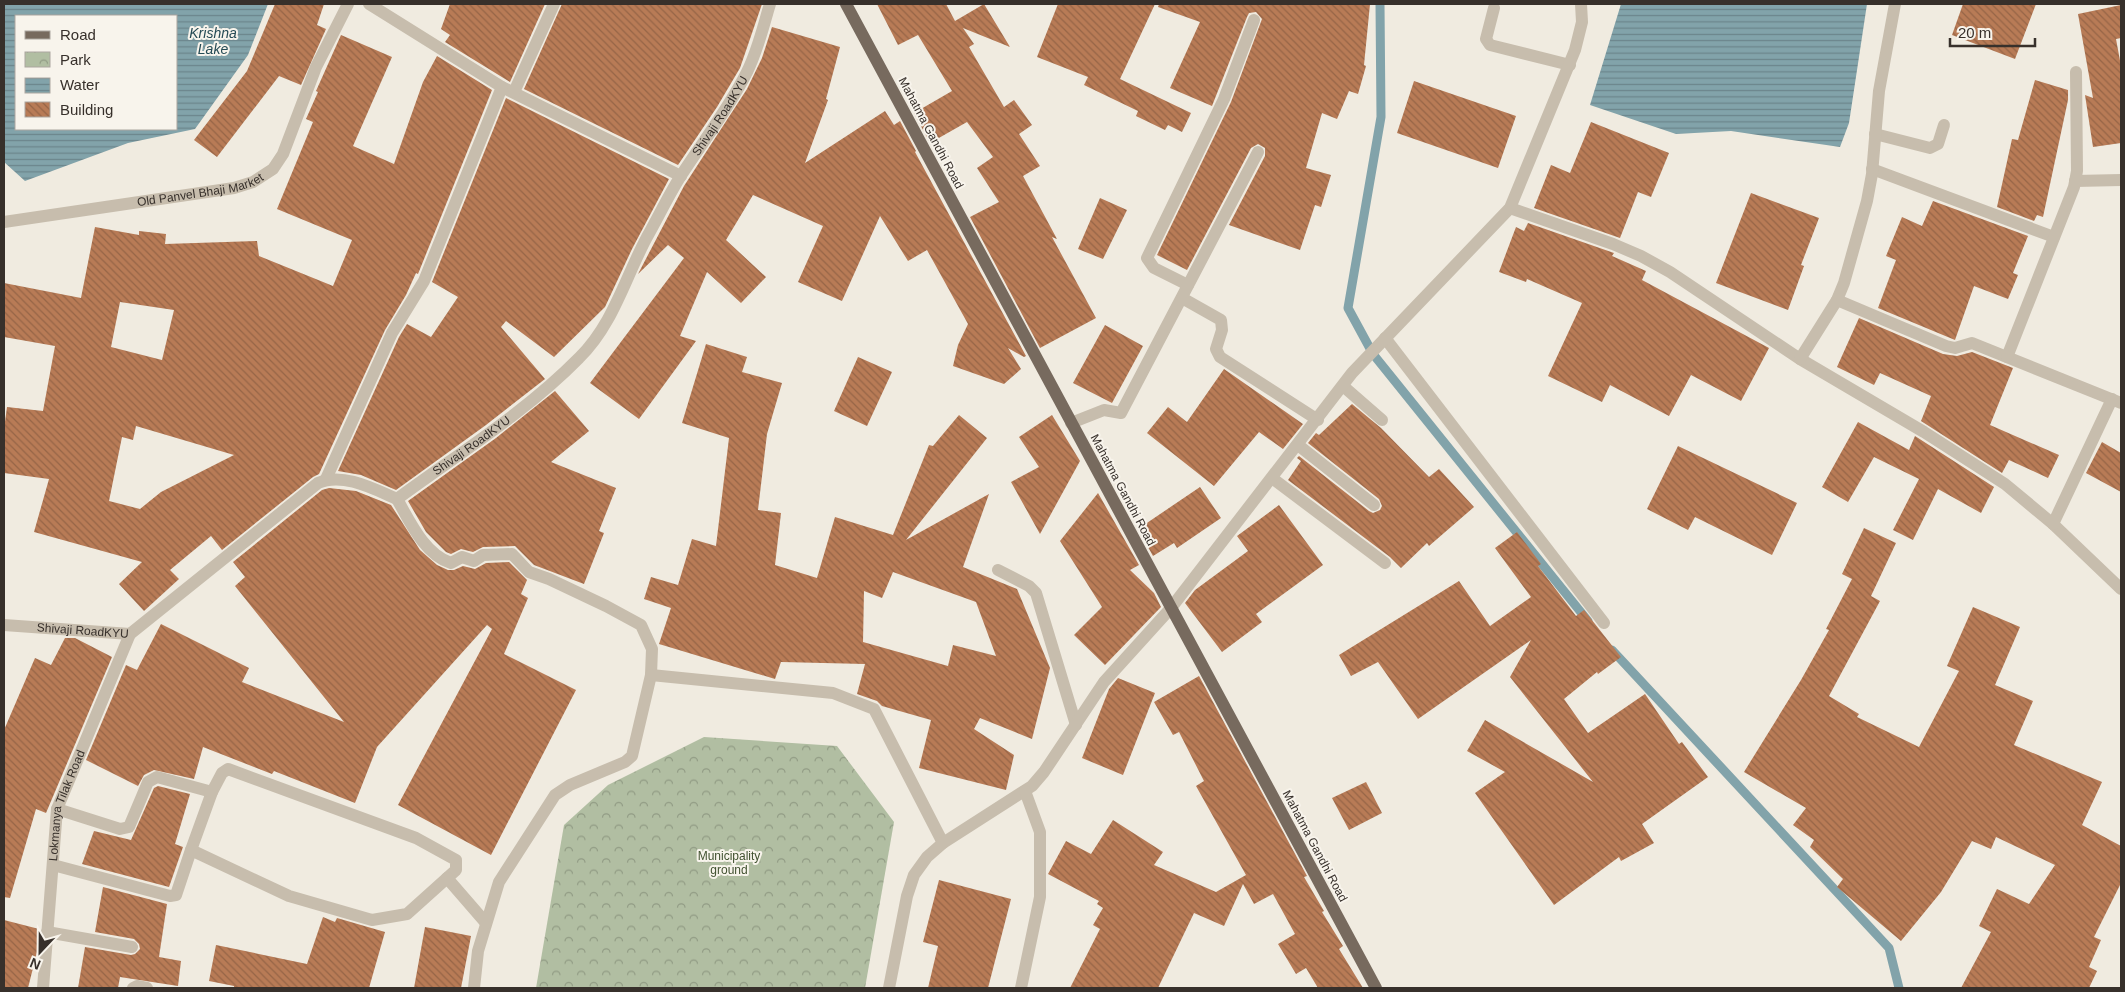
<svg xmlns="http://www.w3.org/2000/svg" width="2125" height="992" font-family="Arial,sans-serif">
  <defs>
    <pattern id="park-crowns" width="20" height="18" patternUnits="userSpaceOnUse" patternTransform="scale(1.25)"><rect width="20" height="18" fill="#b1bea2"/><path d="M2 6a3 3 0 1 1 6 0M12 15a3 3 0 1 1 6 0" fill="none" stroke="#919b84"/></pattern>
    <pattern id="water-rules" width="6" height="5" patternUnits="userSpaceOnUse" patternTransform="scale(1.25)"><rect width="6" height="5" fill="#82a3aa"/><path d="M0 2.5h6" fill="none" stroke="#6b858b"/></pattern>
    <pattern id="building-back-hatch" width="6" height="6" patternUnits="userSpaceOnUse" patternTransform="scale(1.25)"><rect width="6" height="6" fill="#b87b56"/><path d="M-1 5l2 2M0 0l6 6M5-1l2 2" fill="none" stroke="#966547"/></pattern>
  </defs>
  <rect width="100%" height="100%" fill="#f0ebe0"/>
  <path fill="url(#park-crowns)" d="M704,737L837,746L894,822L865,988H536L564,825L608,785Z"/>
  <path fill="url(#water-rules)" fill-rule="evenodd" d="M4,4H268L248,55L195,129L128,143L25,181L4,162ZM16,16H176V129H16Z
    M1621,4H1867L1849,123L1840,147L1731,131L1676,134L1590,105Z"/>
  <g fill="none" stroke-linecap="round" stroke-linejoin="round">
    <path stroke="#82a3aa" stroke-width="9" d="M1380,4L1381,117L1348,308L1373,354L1588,621
      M1612,650L1889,948L1899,988"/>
  </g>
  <path fill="url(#building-back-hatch)" fill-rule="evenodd" d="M275,4H324L317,25L326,29L301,85L279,76L217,157L194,140L247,71Z
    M450,4H545L510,82L445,42L450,35L441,29Z
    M562,4H762L740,68L717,107L678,165L524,89Z
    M877,4H946L955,21L984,4L1010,47L963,28L974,44L969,47L1004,107L1014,100L1032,125L1019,134L1040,166L1023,176L1057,239L1052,237L1096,318L1040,348L970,217L999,202L977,168L993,157L967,122L930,143L914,113L952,91L918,35L898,45Z
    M1058,4H1155L1120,79L1191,113L1182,132L1168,125L1165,130L1136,116L1138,111L1084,85L1088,77L1037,57Z
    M1159,4H1370L1364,65L1366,66L1358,94L1349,91L1337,119L1322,113L1306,168L1331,175L1321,207L1315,205L1300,250L1229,225L1265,156V148L1258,144L1251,148L1187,270L1157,255L1231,102L1262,19L1256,12L1249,13L1247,17L1212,106L1170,88L1200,22L1158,7Z
    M1963,4H2036L2015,59L1952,35Z
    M2121,5V38L2116,39L2121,66V143L2093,147L2085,95L2093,98L2078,14Z
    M772,27L840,47L826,99L828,100L805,163L885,111L894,125L900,121L916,151L915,152L1026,356L1024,357L1008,348L1021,369L1004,384L953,366L958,345L968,324L927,250L908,261L880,216L842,301L798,282L823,226L753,195L726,240L766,277L741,303L707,272L680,336L696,341L639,419L590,383L684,258L668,245L638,274L684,186L747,89L762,58Z
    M341,35L392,57L353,146L394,164L423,82L437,56L492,90L418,274L416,273L406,295L385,330L319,474L313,477L222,550L211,536L170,570L179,579L144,611L119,584L142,562L34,532L49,479L4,473V429L7,407L43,411L55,346L4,337V283L81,298L95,227L139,235V231L166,234L165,244L257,241L259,256L333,286L352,240L277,209L313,122L306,119L318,92L316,91ZM120,302L174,310L162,360L111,347ZM136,426L234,455L161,492L140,509L109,501L122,437L133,440Z
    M2035,80L2068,90V100L2043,217L2037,215L2034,221L1997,207L2012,139L2018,140Z
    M1414,81L1516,116L1498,168L1397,133Z
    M506,98L669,179L632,249L605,307L554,357L506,321L501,327L545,379L486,425L396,490L361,475L338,471L399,337L407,324L431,337L458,297L432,282Z
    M1591,122L1669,153L1651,197L1638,192L1620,238L1534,208L1551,165L1570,173Z
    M1751,193L1819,218L1801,265L1804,266L1788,310L1716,283Z
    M1100,198L1127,210L1103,259L1078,249Z
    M1933,201L2028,236L2013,273L2018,275L2008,299L1974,286L1955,340L1878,308L1896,260L1886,256L1902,217L1922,226Z
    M1528,223L1614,253L1612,256L1646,271L1642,280L1769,348L1741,401L1691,375L1669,416L1610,385L1602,402L1548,376L1582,303L1527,279L1526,282L1499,272L1516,227L1524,231Z
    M1859,318L1943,354L1957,356L1972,352L2013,368L1990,425L2059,455L2048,478L2009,460L2002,473L1921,421L1931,396L1880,373L1874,385L1837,367Z
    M1105,325L1143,346L1112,403L1073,383Z
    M706,344L747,357L742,372L782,383L767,434L758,510L781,513L775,565L817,578L835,517L893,535L929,445L933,446L959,415L987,438L906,540L989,494L963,567L1017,589L1050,668L1032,739L980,718L974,729L1014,755L1006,790L919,768L931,720L882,706L877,701L857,694L865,664L781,662L775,679L659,644L671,608L644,599L651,577L678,585L692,539L716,546L729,438L682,423ZM893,572L976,602L996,656L953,645L948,666L863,642L864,591L882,598Z
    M858,357L892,372L867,426L834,411Z
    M1224,369L1303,424L1283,449L1259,432L1214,486L1147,433L1168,407L1187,422Z
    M555,391L589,431L551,462L616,488L599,531L604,533L584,584L534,565L515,546L483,547L473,552L461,549L451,554L446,552L426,532L408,501L496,438Z
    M1352,404L1381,428L1429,477L1439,469L1474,507L1429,546L1427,543L1401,568L1390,557L1288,480L1301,461L1297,458L1299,456L1369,511L1373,513L1380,510L1382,506L1379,499L1308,443L1316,433L1319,435Z
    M1052,415L1080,461L1040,534L1011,482L1039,467L1019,437Z
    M1858,422L1909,450L1915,436L1994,487L1981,513L1938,489L1913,540L1893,530L1919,479L1874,457L1848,502L1822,487Z
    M2102,442L2121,453V492L2086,473Z
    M1678,446L1797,503L1772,555L1695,517L1688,530L1647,509Z
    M1200,487L1221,518L1177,548L1174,543L1153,556L1138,529Z
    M329,488L356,491L391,505L420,550L437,565L448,570H454L463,566L475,569L486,563L509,562L527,580L521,594L528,598L504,654L576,690L491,855L398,805L492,629L487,625L377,747L355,803L274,771L272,774L203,747L194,779L154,770L144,775L138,786L86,760L126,665L137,670L161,624L249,668L242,682L344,722L235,586L245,577L233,562L322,490Z
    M1098,493L1139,565L1130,570L1154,593L1161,607L1105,665L1074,635L1102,607L1060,541Z
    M1279,505L1323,565L1256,614L1262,622L1222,652L1185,603L1195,590L1248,551L1237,536Z
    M1864,528L1896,543L1871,596L1880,601L1829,696L1859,714L1857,717L1919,747L1959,671L1947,666L1973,607L2020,627L1995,685L2033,701L2014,745L2102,782L2082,825L2121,846V883L2094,937L2101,940L2089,967L2097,971L2089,988H1961L1991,932L1979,926L1997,889L2029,904L2055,865L1996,837L1991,849L1972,841L1941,892L1901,941L1837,887L1843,879L1810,847L1814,840L1793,825L1806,808L1744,772L1801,680L1829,630L1826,629L1852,579L1842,574Z
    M1517,532L1541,564L1538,566L1576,616L1584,610L1621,657L1598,674L1597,672L1564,699L1588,733L1645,694L1679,744L1682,742L1708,777L1642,824L1654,843L1621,861L1619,857L1554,905L1475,793L1505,772L1467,751L1485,720L1593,782L1510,677L1531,640L1418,719L1378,662L1351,676L1339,655L1459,581L1490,626L1531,597L1495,548Z
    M65,638H75L112,657L46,813L36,809L10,898L4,897V730L35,658L51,665Z
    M1199,676L1307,876L1304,877L1324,911L1322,912L1343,946L1339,949L1363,988H1318L1306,968L1296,974L1278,944L1295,934L1273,894L1254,904L1243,884L1224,926L1194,913L1158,988H1070L1100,929L1093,925L1103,908L1097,904L1099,901L1048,874L1066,841L1091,854L1113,820L1163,852L1154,865L1216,892L1246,875L1196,786L1204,781L1179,732L1173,735L1154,702Z
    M1118,678L1155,693L1123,775L1082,758L1109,689Z
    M1366,782L1382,813L1349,830L1332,798Z
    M158,786L190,794L175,844L183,847L169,887L82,864L94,831L131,840L154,788Z
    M939,880L1011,899L988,988H928L938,946L923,942Z
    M103,887L167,904L159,957L181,961L178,986L120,977L118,988H78L85,947L131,955L135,954L140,949L139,944L134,939L95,932Z
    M323,917L335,922L337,918L385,932L369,988H234V986L209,981L216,945L307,964Z
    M4,920L39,929L38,948L28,988H4Z
    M425,927L471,936L461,988H414Z"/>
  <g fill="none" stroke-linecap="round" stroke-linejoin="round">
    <g stroke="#c7bdad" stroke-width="12">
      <path d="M369,4L502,87L681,176"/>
      <path d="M1494,8L1486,39L1490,45L1570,65"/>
      <path d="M514,92L554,4"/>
      <path d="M1875,134L1930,148L1938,144L1944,125"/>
      <path d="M1872,169L2054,237"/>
      <path d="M2075,181L2121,180"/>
      <path d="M1510,208L1613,244L1641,256L1670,272L1800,359L1924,432L2005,484L2053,524L2121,589"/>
      <path id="s1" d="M4,222L234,188L253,182L273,169L283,154L316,67L348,4"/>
      <path d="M1188,285L1154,268L1147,258L1224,99L1254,20"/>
      <path d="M1182,298L1221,320L1222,330L1216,349L1220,357L1318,420"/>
      <path d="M1837,300L1946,346L1955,348L1972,343L2121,403"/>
      <path d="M1385,338L1604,623"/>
      <path d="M2007,357L2074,187L2077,171L2076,72"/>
      <path d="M1800,359L1837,300L1844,283L1867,201L1872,174L1879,91L1895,4"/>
      <path d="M1343,386L1382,420"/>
      <path d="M1071,423L1104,410L1121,413L1258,152"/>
      <path d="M1298,445L1374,505"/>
      <path d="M1272,478L1385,563"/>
      <path d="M326,479L392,333L424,281L502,87"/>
      <path d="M397,499C410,522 425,555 451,563L462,557L474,561L483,555L512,554L529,572L549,579L606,606L641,625L652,649L651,675L632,756L625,762L570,785L555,795L499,882L478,951L474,988"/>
      <path d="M2053,524L2112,399"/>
      <path d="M998,570L1029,586L1036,593L1076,725"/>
      <path id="s2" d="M4,625L130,634L318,483C343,472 374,489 397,499C458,454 526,412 579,358C613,325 625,278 647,237C659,216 669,194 682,174C704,140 729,108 747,72C758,50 763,27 770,4"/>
      <path d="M651,675L833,693L874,709L943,843"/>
      <path d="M191,850L212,792"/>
      <path d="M53,865L170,896L176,895L191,850L289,896L372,920L407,914L456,870V860L416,838L228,769L222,773L212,792L157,777L148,782L129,827L120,829L57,809"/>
      <path d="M447,878L486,923"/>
      <path d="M47,932L132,947"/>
      <path id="s3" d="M43,988L57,809L130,634"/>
      <path d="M133,988L137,986L147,988"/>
      <path d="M889,988L907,896L914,875L927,857L943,843L1032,786L1044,772L1104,682L1171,608L1352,373L1510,208L1575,50L1582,22L1581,4"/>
      <path d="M1021,988L1040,897V832L1025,791"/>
    </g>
    <path stroke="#776a5e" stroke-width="12" d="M846,4L1376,988"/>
  </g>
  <g text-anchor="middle" stroke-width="4" stroke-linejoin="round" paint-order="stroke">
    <g font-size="12" fill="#37302b" stroke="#f8f4ec">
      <text dy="4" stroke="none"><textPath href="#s2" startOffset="962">Shivaji RoadKYU</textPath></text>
      <text transform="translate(931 133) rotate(62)" y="4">Mahatma Gandhi Road</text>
      <text dy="4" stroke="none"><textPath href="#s1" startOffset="199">Old Panvel Bhaji Market</textPath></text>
      <text dy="4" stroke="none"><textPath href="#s2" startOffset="542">Shivaji RoadKYU</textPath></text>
      <text transform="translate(1123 490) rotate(62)" y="4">Mahatma Gandhi Road</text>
      <text dy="4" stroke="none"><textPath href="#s2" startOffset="79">Shivaji RoadKYU</textPath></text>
      <text dy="4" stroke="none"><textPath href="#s3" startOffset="185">Lokmanya Tilak Road</textPath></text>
      <text transform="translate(1315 846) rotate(62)" y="4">Mahatma Gandhi Road</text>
    </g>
    <g font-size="12" fill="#425231" stroke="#f8f4ec">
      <text x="729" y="860">Municipality<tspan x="729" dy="14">ground</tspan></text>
    </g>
    <g font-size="14" font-style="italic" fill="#254a54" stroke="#f8f4ec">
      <text x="213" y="38">Krishna<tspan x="213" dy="16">Lake</tspan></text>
    </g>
  </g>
  <rect width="2125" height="992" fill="none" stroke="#37302b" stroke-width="10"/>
  <rect x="15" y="15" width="162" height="115" fill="#f8f4ec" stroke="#aba69f"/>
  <rect x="25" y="31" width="25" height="8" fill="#776a5e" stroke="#aba69f"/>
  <text x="60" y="40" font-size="15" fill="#37302b">Road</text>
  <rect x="25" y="52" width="25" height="15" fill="url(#park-crowns)" stroke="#aba69f"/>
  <text x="60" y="65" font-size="15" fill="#37302b">Park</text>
  <rect x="25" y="78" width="25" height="15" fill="url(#water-rules)" stroke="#aba69f"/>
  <text x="60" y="90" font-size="15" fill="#37302b">Water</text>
  <rect x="25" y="102" width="25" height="15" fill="url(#building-back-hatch)" stroke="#aba69f"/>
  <text x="60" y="115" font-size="15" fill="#37302b">Building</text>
  <g transform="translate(40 952) rotate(202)" stroke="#f8f4ec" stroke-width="4" paint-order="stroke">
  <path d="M0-4L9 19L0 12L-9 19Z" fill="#37302b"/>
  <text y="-8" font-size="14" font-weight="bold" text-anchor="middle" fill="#37302b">N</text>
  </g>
  <path d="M1950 38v8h85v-8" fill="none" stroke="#37302b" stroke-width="2.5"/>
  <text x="1958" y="38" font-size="15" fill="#37302b" stroke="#f8f4ec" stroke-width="4" paint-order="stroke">20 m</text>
</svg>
